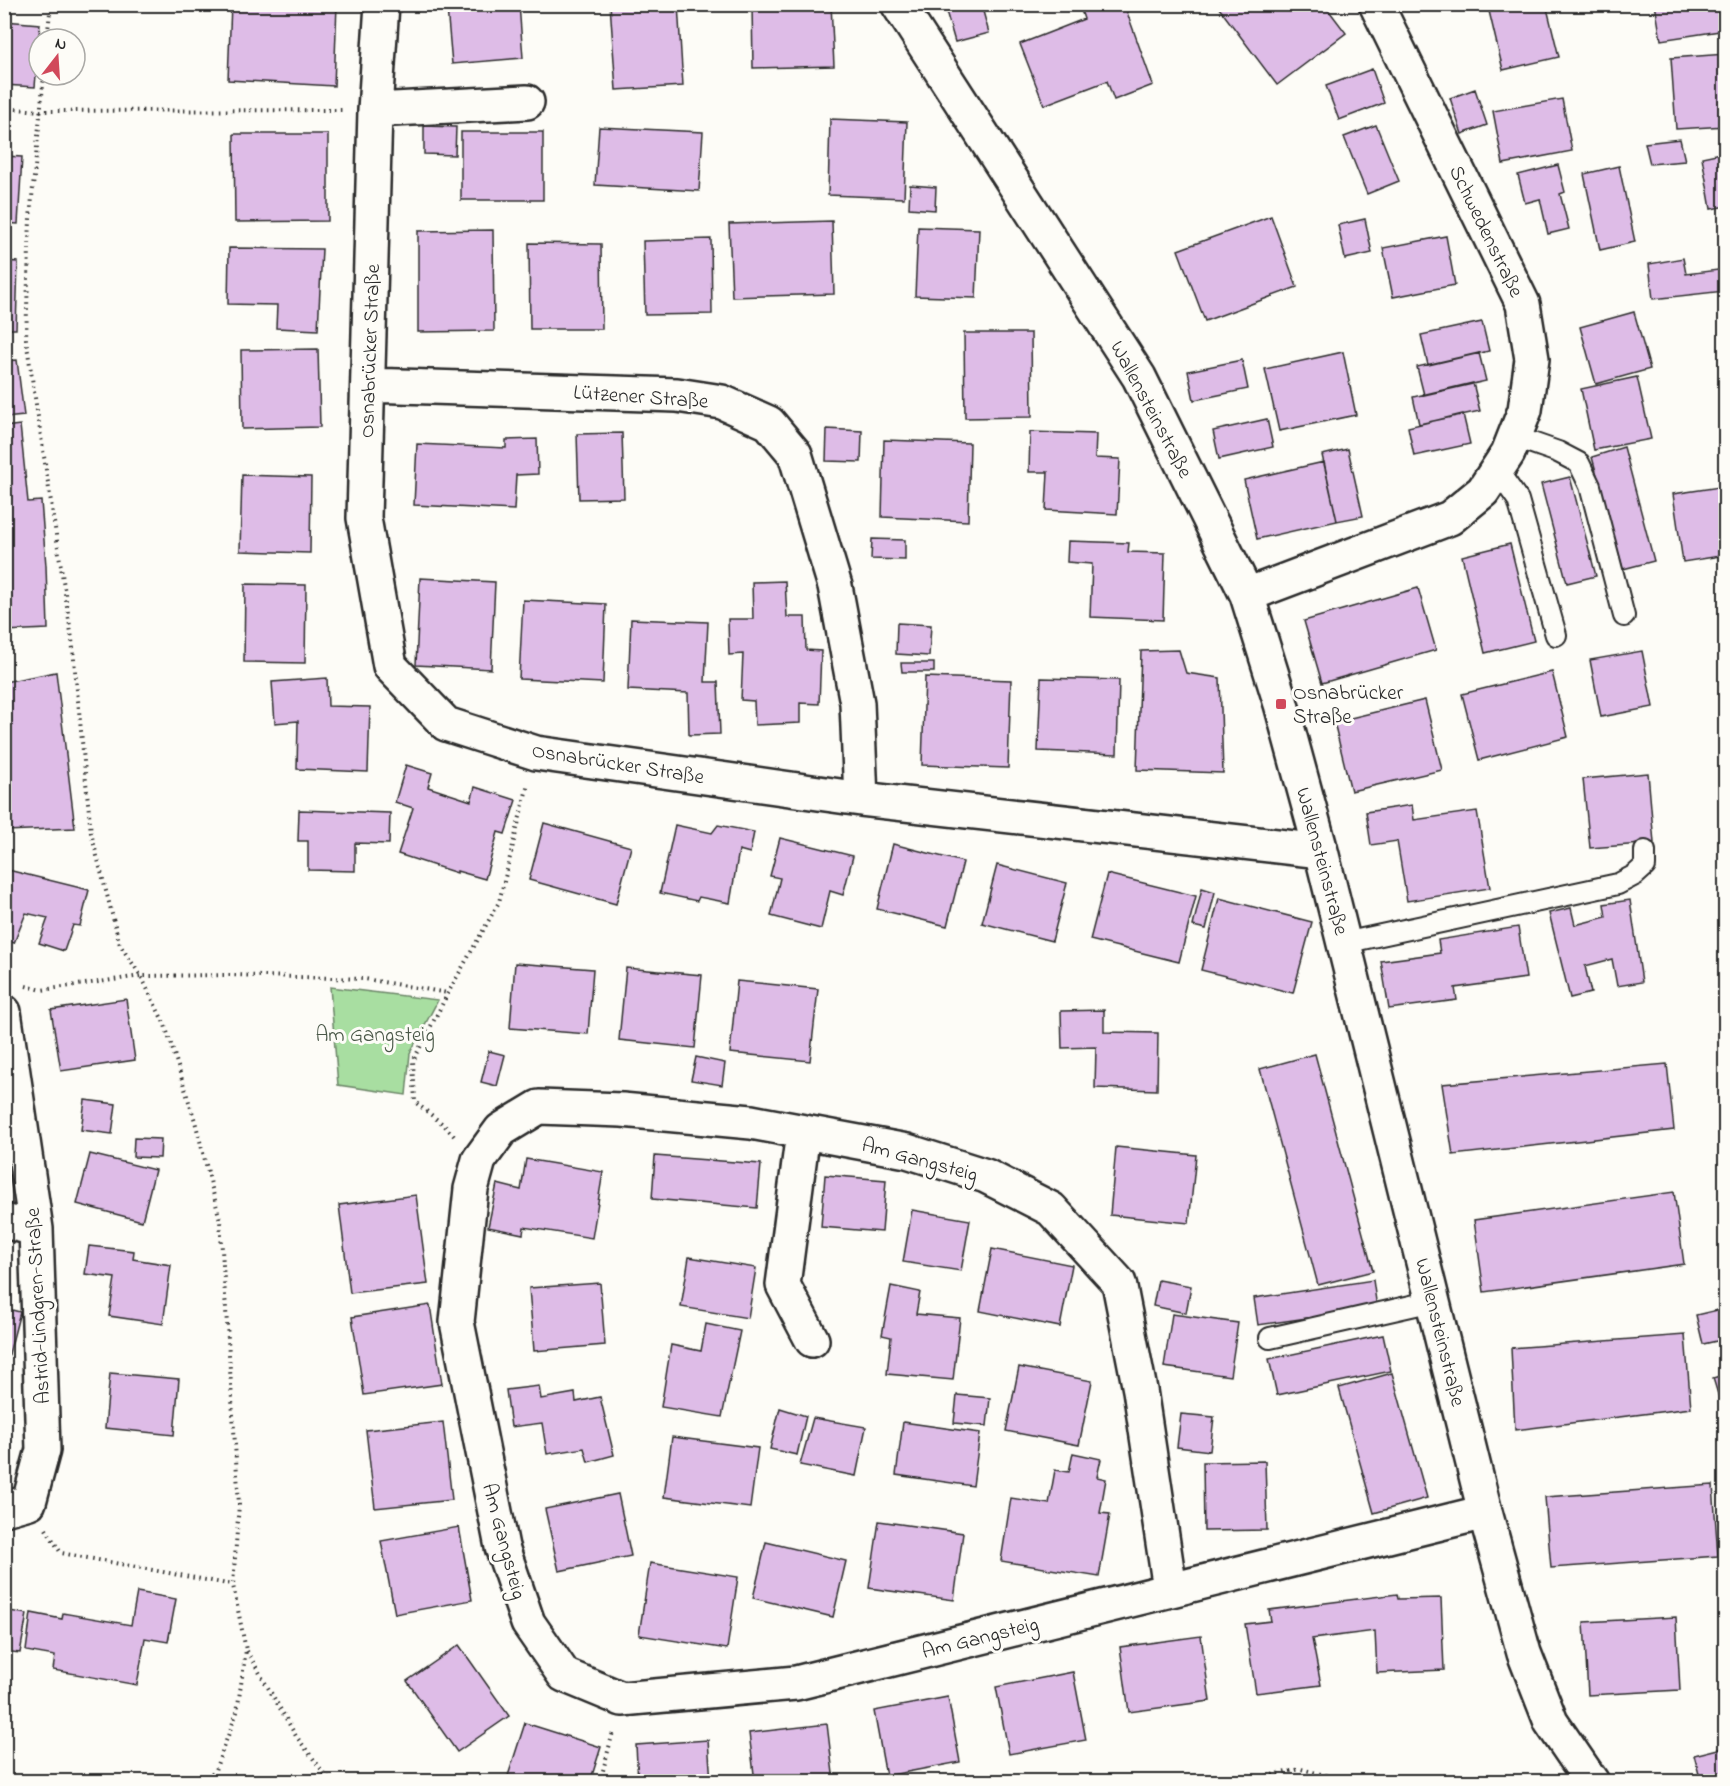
<svg xmlns="http://www.w3.org/2000/svg" width="1730" height="1786" font-family="'Indie Flower',sans-serif">
  <rect width="100%" height="100%" fill="#fdfcf7"/>
  <filter id="ink" filterUnits="userSpaceOnUse"><feTurbulence type="fractalNoise" baseFrequency=".0167" numOctaves="2"/><feDisplacementMap in="SourceGraphic" scale="12" xChannelSelector="R" yChannelSelector="G"/><feConvolveMatrix kernelMatrix="1 2 1 2 8 2 1 2 1" color-interpolation-filters="sRGB"/></filter>
  <g filter="url(#ink)">
    <path fill="#a8dea1" stroke="#6a8466" stroke-width="1.5" d="M330,987L438,1000L410,1053L406,1095L338,1085Z"/>
    <path fill="#debce7" stroke="#2b2b2b" stroke-width="1.5" d="M231,4H337L334,86L228,80Z
      M493,4H519L523,58L452,64L447,8Z
      M610,4H678L683,86L616,90Z
      M752,4H831L834,66L753,68Z
      M969,4H981L989,33L955,42L946,11Z
      M1079,4H1124L1153,85L1114,100L1107,81L1044,105L1020,44L1084,19Z
      M1216,4H1324L1346,33L1277,85Z
      M1517,4H1546L1559,57L1503,70L1489,11Z
      M1655,4H1726V30L1661,40Z
      M4,21L40,24L35,87L4,85Z
      M1726,54V126L1676,129L1671,58Z
      M1372,69L1384,103L1339,120L1326,86Z
      M1475,89L1487,125L1462,134L1450,98Z
      M1562,99L1572,151L1503,164L1493,111Z
      M830,119L907,122L904,198L828,195Z
      M1376,125L1399,181L1367,194L1344,137Z
      M424,126L456,127L455,155L424,154Z
      M599,127L703,132L699,191L595,185Z
      M461,132H543V200H461Z
      M234,134H328V221L235,222Z
      M1680,139L1685,161L1650,164L1645,143Z
      M1726,152V206L1711,209L1702,157Z
      M4,156L22,157L18,224L4,223Z
      M1558,165L1565,192L1560,194L1569,229L1548,234L1540,199L1525,203L1518,175Z
      M1619,166L1635,242L1600,250L1584,174Z
      M910,185L936,187L935,210L909,208Z
      M1271,216L1297,287L1205,321L1178,250Z
      M1365,219L1372,253L1345,259L1338,225Z
      M832,221L834,294L732,297L729,224Z
      M918,227L979,229L976,298L915,296Z
      M493,230L494,331L418,332V231Z
      M1446,236L1455,285L1393,297L1383,248Z
      M711,239L712,314L645,315L643,241Z
      M529,243L601,244L602,329H530Z
      M229,248L322,249L318,330L276,328L277,305L228,304Z
      M1683,258L1686,274L1726,269V303L1724,291L1653,299L1649,264Z
      M4,261L18,262L16,329H4Z
      M1634,312L1650,369L1596,384L1580,327Z
      M1482,322L1489,351L1428,365L1421,335Z
      M964,333H1031L1032,417L965,418Z
      M318,349L320,427L242,429L241,350Z
      M1343,352L1356,415L1279,431L1265,369Z
      M1479,353L1486,381L1424,395L1417,367Z
      M17,360L24,416L4,418V361Z
      M1242,360L1248,389L1194,400L1188,371Z
      M1637,377L1651,439L1594,450L1581,389Z
      M1473,383L1480,411L1419,424L1413,397Z
      M1463,414L1470,444L1414,456L1408,427Z
      M1267,419L1273,447L1219,459L1213,431Z
      M20,425L28,502L41,501L46,566L48,629L4,631V427Z
      M827,429L862,431L861,462L826,461Z
      M1030,432L1096,434L1095,458L1120,459L1117,514L1046,510L1048,472H1029Z
      M622,433L624,498L579,499L577,434Z
      M537,439L538,474L516,475L514,510L414,505L417,444L506,448V440Z
      M884,440L970,443L968,521L882,517Z
      M1624,447L1654,561L1623,569L1592,457Z
      M1348,449L1363,516L1337,521L1322,455Z
      M1324,462L1337,521L1257,539L1244,480Z
      M242,475L311,477L310,553L240,551Z
      M1570,477L1596,576L1567,583L1541,484Z
      M1726,486V555L1683,562L1673,494Z
      M872,539L905,540V560L871,559Z
      M1068,541L1129,543L1128,552L1165,553L1163,620L1090,617L1092,564L1067,562Z
      M1510,544L1534,641L1485,653L1462,556Z
      M420,578L495,582L491,669L416,665Z
      M785,581L787,617H805L806,650L821,651L819,704L800,703V723L755,725L754,701L741,700L743,654L729,655L728,619H753L752,582Z
      M245,584L306,585L305,663L244,662Z
      M1418,588L1436,650L1322,683L1304,621Z
      M523,600L606,604L603,683L519,679Z
      M631,619L708,622L705,682H718L720,734L689,735L688,693L628,690Z
      M897,623L931,625L929,656L896,654Z
      M1179,650L1186,673L1220,678L1223,773L1137,770L1141,651Z
      M1642,651L1653,707L1601,717L1590,660Z
      M901,663H934V672H902Z
      M56,672L75,828L6,831L4,682Z
      M1552,672L1568,737L1479,760L1462,694Z
      M925,677L1011,680L1008,768L922,765Z
      M327,678L328,706L370,707L368,772L297,769L298,721L275,723L272,682Z
      M1041,678L1119,680L1117,754L1038,751Z
      M1425,700L1442,770L1351,791L1334,722Z
      M406,765L432,773L428,787L471,801L475,787L516,800L505,834L498,832L485,879L457,871V873L398,854L413,808L395,802Z
      M1648,773L1654,843L1590,848L1583,779Z
      M1412,805L1414,820L1477,811L1490,888L1407,901L1397,841L1371,845L1366,812Z
      M299,810L390,813L389,844L355,843V871L308,870V841H298Z
      M544,823L631,847L616,904L529,880Z
      M675,825L712,833L718,825L754,832L750,853L739,850L730,903L699,897L697,901L660,893Z
      M780,838L853,856L843,895L830,891L821,929L771,916L780,878L770,876Z
      M893,844L963,862L947,926L877,909Z
      M997,865L1067,883L1052,941L982,923Z
      M4,869L89,890L80,926L73,925L64,951L39,943L48,918L26,913L14,943L4,939Z
      M1107,874L1196,896L1179,962L1090,940Z
      M1202,888L1215,892L1206,929L1193,926Z
      M1219,898L1312,922L1293,993L1201,970Z
      M1630,900L1642,982L1617,986L1612,959L1585,966L1591,993L1570,998L1549,913L1571,908L1575,925L1606,917L1604,904Z
      M1518,927L1526,978L1455,988L1457,1000L1389,1009L1381,961L1440,953L1438,940Z
      M515,963L593,969L588,1034L510,1028Z
      M626,968L702,975L695,1048L619,1040Z
      M737,981L818,989L810,1061L730,1053Z
      M126,999L135,1060L61,1071L51,1010Z
      M1104,1010V1032L1158,1033L1157,1090L1095,1088L1096,1047L1062,1048L1061,1011Z
      M489,1051L505,1055L497,1086L481,1082Z
      M1315,1054L1373,1271L1318,1285L1260,1069Z
      M696,1057L725,1063L722,1085L691,1080Z
      M1667,1064L1674,1130L1453,1155L1442,1084Z
      M85,1100L116,1104L112,1134L81,1130Z
      M134,1138L161,1139L160,1158L133,1157Z
      M1116,1147L1196,1155L1189,1223L1110,1215Z
      M90,1154L155,1170L142,1221L77,1204Z
      M655,1156L761,1164L757,1208L652,1199Z
      M526,1159L603,1172L592,1238L524,1227L523,1234L488,1227L497,1184L521,1190Z
      M825,1175L886,1180L882,1232L821,1227Z
      M1674,1192L1684,1264L1484,1292L1474,1220Z
      M416,1195L428,1284L350,1293L339,1205Z
      M912,1210L970,1220L961,1271L903,1262Z
      M89,1246L134,1251L133,1259L171,1265L163,1324L109,1316L115,1278L85,1274Z
      M992,1249L1072,1265L1060,1327L980,1311Z
      M689,1257L756,1268L748,1318L681,1307Z
      M1158,1280L1191,1286L1186,1313L1153,1306Z
      M1373,1280L1377,1308L1258,1325L1254,1298Z
      M600,1283L605,1345L534,1351L529,1288Z
      M891,1286L920,1292L916,1314L960,1318L953,1380L887,1374L891,1337L882,1335Z
      M430,1305L442,1384L364,1395L352,1317Z
      M4,1308L20,1312L4,1373Z
      M1726,1308V1339L1703,1344L1696,1315Z
      M1172,1314L1238,1323L1230,1376L1164,1367Z
      M706,1324L740,1331L722,1417L661,1407L671,1345L701,1351Z
      M1383,1335L1391,1371L1277,1395L1269,1359Z
      M1685,1335L1691,1408L1515,1430L1511,1348Z
      M1019,1367L1092,1381L1079,1445L1006,1431Z
      M110,1373L179,1379L174,1435L105,1428Z
      M1392,1373L1427,1498L1374,1513L1339,1388Z
      M1726,1374V1402L1721,1404L1713,1378Z
      M539,1386L541,1399L575,1393L576,1402L600,1397L614,1455L588,1462L584,1448L547,1454L542,1423L511,1427L506,1390Z
      M957,1395L990,1398L987,1426L954,1423Z
      M780,1408L806,1416L797,1455L770,1449Z
      M1181,1414L1214,1417L1210,1451L1177,1447Z
      M813,1418L866,1427L856,1476L800,1465Z
      M443,1422L452,1500L375,1508L366,1430Z
      M903,1422L980,1433L973,1486L896,1475Z
      M672,1437L758,1448L750,1508L664,1497Z
      M1073,1453L1101,1459L1097,1477L1106,1479L1100,1513L1110,1514L1099,1577L1001,1561L1011,1498L1049,1504L1055,1470L1069,1472Z
      M1265,1461L1267,1530L1204,1531L1203,1462Z
      M1713,1485L1718,1556L1551,1568L1545,1497Z
      M618,1494L631,1556L559,1571L545,1509Z
      M879,1521L963,1533L954,1600L869,1588Z
      M459,1527L472,1600L395,1614L381,1541Z
      M766,1542L846,1561L833,1617L753,1598Z
      M650,1563L738,1577L727,1649L639,1635Z
      M137,1592L176,1599L168,1642L145,1638L137,1685L53,1670L55,1656L26,1651L31,1613L62,1619L63,1613L131,1625Z
      M1397,1594L1398,1599L1441,1598L1444,1670L1377,1673L1375,1631L1312,1639L1321,1685L1256,1693L1245,1624L1271,1621L1269,1610Z
      M4,1610L27,1614L20,1653L4,1651Z
      M1676,1617L1680,1690L1588,1695L1584,1622Z
      M1201,1636L1210,1701L1129,1712L1120,1647Z
      M459,1645L509,1716L457,1752L407,1681Z
      M1073,1672L1086,1740L1009,1754L996,1687Z
      M948,1697L960,1762L886,1776L874,1711Z
      M525,1723L601,1747L590,1782H506Z
      M827,1724L834,1782H755L749,1733Z
      M708,1740L711,1782H638L636,1745Z
      M1726,1747V1782H1701L1694,1755Z"/>
    <g fill="none" stroke-linecap="round" stroke-linejoin="round">
      <g stroke="#2b2b2b" stroke-width="24">
        <path id="lane" d="M1515,437L1558,452L1579,463L1590,486L1624,616
          M1497,470L1518,500L1556,635
          M1344,943L1618,884L1635,875L1645,866V851
          M1270,1338L1433,1301"/>
      </g>
      <g stroke="#2b2b2b" stroke-width="38">
        <path id="street" d="M382,4L375,110L364,518L390,666L446,724L536,753L861,799L1321,851
          M898,4L1139,377L1247,595L1281,704L1321,851L1485,1512L1524,1653L1551,1722L1592,1782
          M375,110L527,102
          M368,385L677,395L722,402L769,423L795,454L835,586L857,703L861,799
          M1247,595L1450,518L1483,491L1508,453L1525,410L1532,359L1523,304L1376,4
          M4,1012L36,1229L43,1450L29,1502L4,1509
          M803,1132L783,1285L812,1340
          M4,1221L36,1229
          M1170,1589L1140,1390L1119,1283L1051,1209L986,1176L907,1151L751,1122L622,1110L539,1107L501,1130L479,1160L471,1189L457,1322L502,1547L528,1623L564,1675L622,1699L796,1683L1485,1512"/>
      </g>
      <path stroke="#2b2b2b" stroke-width="4" stroke-dasharray="1.5 4.5" stroke-linecap="butt" d="M47,39L51,4
        M44,75L30,218L26,339L72,639L91,833L120,945L141,976L165,1025L195,1121L220,1220L239,1504L233,1585L246,1650L237,1712L215,1770L206,1782
        M4,108L40,111L343,110
        M26,986L42,990L141,976L230,975L365,979L448,993
        M454,1136L444,1125L415,1102L413,1061L448,993L499,902L528,784
        M46,1529L61,1553L233,1585
        M247,1651L296,1736L331,1782
        M600,1782L613,1732
        M1237,1782L1301,1769L1329,1776L1332,1782"/>
      <use href="#lane" stroke="#fdfcf7" stroke-width="20"/>
      <use href="#street" stroke="#fdfcf7" stroke-width="33"/>
    </g>
  </g>
  <rect fill="#d1495b" stroke="#fdfcf7" stroke-width="2" x="1275" y="698" width="12" height="12" rx="3"/>
  <g text-anchor="middle" stroke-width="6" stroke-linejoin="round" paint-order="stroke">
    <g font-size="21" fill="#2b2b2b" stroke="#fdfcf7">
      <text transform="translate(1487 231) rotate(64)" y="7">Schwedenstraße</text>
      <text transform="translate(369 351) rotate(-88)" y="7">Osnabrücker Straße</text>
      <text transform="translate(641 396) rotate(4)" y="7">Lützener Straße</text>
      <text transform="translate(1152 409) rotate(62)" y="7">Wallensteinstraße</text>
      <text transform="translate(618 763) rotate(9)" y="7">Osnabrücker Straße</text>
      <text transform="translate(1323 861) rotate(75)" y="7">Wallensteinstraße</text>
      <text transform="translate(920 1159) rotate(15)" y="7">Am Gangsteig</text>
      <text transform="translate(37 1306) rotate(-93)" y="7">Astrid-Lindgren-Straße</text>
      <text transform="translate(1441 1332) rotate(76)" y="7">Wallensteinstraße</text>
      <text transform="translate(505 1541) rotate(75)" y="7">Am Gangsteig</text>
      <text transform="translate(980 1637) rotate(-14)" y="7">Am Gangsteig</text>
    </g>
    <g font-size="21" fill="#2b2b2b" stroke="#fdfcf7" text-anchor="start">
      <text x="1293" y="699">Osnabrücker<tspan x="1293" dy="24">Straße</tspan></text>
    </g>
    <g font-size="21" fill="#4a5848" stroke="#fdfcf7">
      <text x="375" y="1041">Am Gangsteig</text>
    </g>
  </g>
  <rect width="1730" height="1786" fill="none" stroke="#fdfcf7" stroke-width="24"/>
  <rect x="12" y="12" width="1706" height="1762" fill="none" stroke="#2b2b2b" stroke-width="2" filter="url(#ink)"/>
  <g transform="translate(57 57) rotate(17)"><circle r="28" fill="#fdfcf7" stroke="#a9a8a5" stroke-width="1.5"/>
  <path d="M0-4.5L10 22L0 15L-10 22Z" fill="#d1495b"/>
  <text y="-9" font-size="16" font-weight="bold" text-anchor="middle" fill="#2b2b2b">N</text>
  </g>
</svg>
